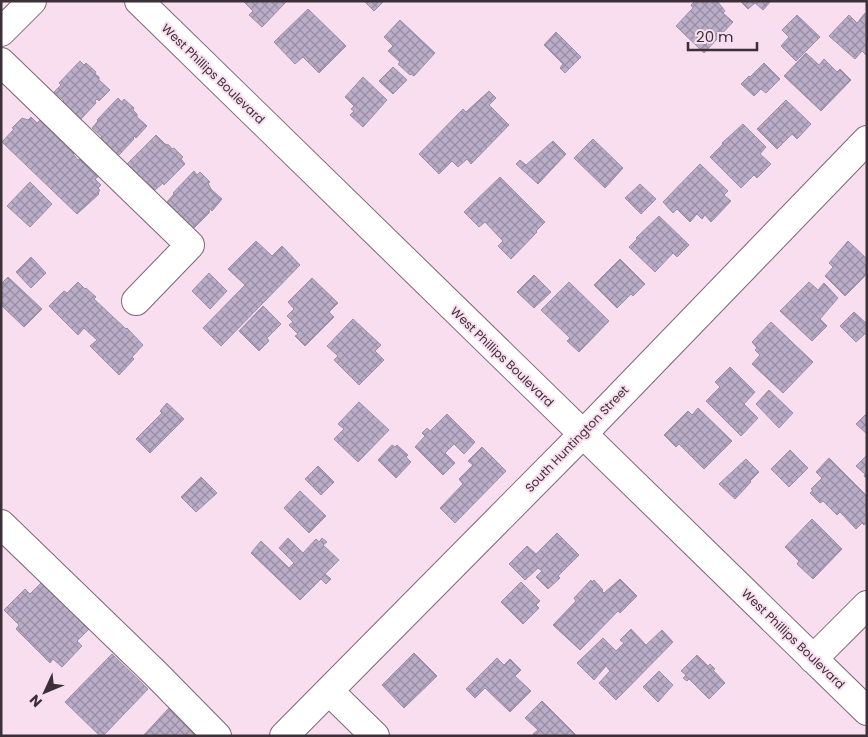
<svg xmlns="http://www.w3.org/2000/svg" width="868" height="737" font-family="Poppins,sans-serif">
  <defs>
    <pattern id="building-cross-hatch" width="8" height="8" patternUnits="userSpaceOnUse" patternTransform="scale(1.25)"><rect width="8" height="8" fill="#baadc7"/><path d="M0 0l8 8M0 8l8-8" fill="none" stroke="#988da2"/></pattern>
  </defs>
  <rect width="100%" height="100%" fill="#f9def0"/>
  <path fill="url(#building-cross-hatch)" stroke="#9a8ea7" d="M243,1H285L286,2L262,27L249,15L253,11Z
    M364,1H384L374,11Z
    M695,1H717L725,11L723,13L733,22L704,53L676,26L693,8L691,5Z
    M740,1H771L763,10L755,3L748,9Z
    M308,9L346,46L319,73L303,57L295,64L274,42Z
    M865,13L867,56L862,51L855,59L829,36L849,15L857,23Z
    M797,15L820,37L796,61L781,46L789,37L782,30Z
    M400,20L435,53L414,76L411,74L410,75L398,64L400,62L388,51L393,46L384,37Z
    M556,32L581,57L565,73L560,68L563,64L544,45Z
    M806,53L819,65L824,59L837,72L840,69L851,80L821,111L784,76Z
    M80,61L84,65L86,63L96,72L95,74L99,77V80L110,90L99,101L97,99L95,101L96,103L80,120L62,103L64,101L54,92L61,85L59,83Z
    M764,63L780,79L766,93L761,89L754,96L741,84L749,76L750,77Z
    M393,67L407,80L393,94L379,81Z
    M363,77L387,100L363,127L350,115L354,111L351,109L354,106L345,97Z
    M489,91L496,98L489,105L509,125L471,164L467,159L458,167L452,161L439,174L419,154L463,109L466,112Z
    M118,98L122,102L124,99L134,108L133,110L137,114V117L147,126L136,138L135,136L133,138L134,139L117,157L99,140L102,137L92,128L98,121L97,120Z
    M786,100L811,124L797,139L792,134L777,149L757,129Z
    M31,117L37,123L41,119L75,152L73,154L78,160L81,158L99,176L95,179L101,185L98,188L100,190L98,193L99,194L77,214L2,142L14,129L12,128L22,118L28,120Z
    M743,124L766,147L760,154L771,164L757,178L754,175L741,188L710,157L723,144L722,143Z
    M156,135L165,144L169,145L172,149L174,148L183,157L181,159L185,164L164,185L163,183L155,190L146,181L144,183L126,165Z
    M593,139L623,168L605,188L574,158Z
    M553,141L566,154L538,184L516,164L520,160L526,165Z
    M700,164L728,191L724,195L731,201L711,222L705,215L702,219L697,214L690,222L677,209L673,213L663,202Z
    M194,171L197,175L200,172L210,182L208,183L211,189L222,199L212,211L210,209L209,213L192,230L175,212L176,211L167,202L174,194L173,193Z
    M500,177L545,222L536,231L537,232L511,259L498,246L503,241L485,222L479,227L464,212Z
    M30,182L52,204L30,227L7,206Z
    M640,184L656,199L641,214L625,198Z
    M659,216L689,245L677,257L673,253L655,272L629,247L637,239L636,238Z
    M256,241L272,256L282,246L300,265L221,346L203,328L245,285L228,269Z
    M848,241L867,259V274L845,296L825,276L833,267L829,263Z
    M31,257L46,273L31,288L16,272Z
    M620,259L645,284L633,296L631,294L617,308L594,285Z
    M209,273L227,291L210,309L192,291Z
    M534,275L551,292L534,308L517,292Z
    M8,277L42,309L24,327L1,305V284Z
    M312,278L338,303L329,312L334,317L305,346L295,336L298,334L289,325L293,322L287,316L294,309L288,302Z
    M78,282L85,289L86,288L96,297L94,299L126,329L127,328L143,345L132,357L134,359L119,375L90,346L97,340L84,328L78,335L49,306L64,291L67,293Z
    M569,282L609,321L579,352L567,341L570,338L541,310Z
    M809,282L818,290L824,283L838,298L820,319L827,326L812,341L780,311Z
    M263,306L281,324L267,338L269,341L259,351L239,331Z
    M854,312L867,324V332L856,342L840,326Z
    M353,319L381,345L375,351L384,360L359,385L334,360L338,356L327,346Z
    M771,322L813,362L783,393L752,364L760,355L755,350L757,348L752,342Z
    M730,367L755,392L744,404L758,418L741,436L706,401L720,387L715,382Z
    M769,390L793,413L779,428L756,404Z
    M359,402L389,430L358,462L334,439L344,429L338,424Z
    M167,403L184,419L150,453L136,439L162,413L160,411Z
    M698,408L732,441L704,469L679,444L676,447L664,435L688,411L692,415Z
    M867,413V434L856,424Z
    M447,414L475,442L464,454L454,444L445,453L455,463L443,475L415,447L425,436L422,433L427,428L430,431Z
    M392,445L395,447L397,445L408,455L406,457L411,462L396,478L378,460Z
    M482,447L506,471L455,523L440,508L463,484L459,479L473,465L468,461Z
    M790,450L808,468L789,487L771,469Z
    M867,455V479L864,476L865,474L856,466Z
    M829,458L867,496V522L864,525L862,523L856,529L840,512L837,515L823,501L820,503L810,493L813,490L811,489L822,478L816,472Z
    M746,459L759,472L750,481L751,482L735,499L719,484Z
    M318,466L334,482L321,495L305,479Z
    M201,477L217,493L196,512L181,497Z
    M300,491L326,516L309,533L284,508Z
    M812,519L842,549L813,579L797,564L799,561L785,547Z
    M557,533L579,555L558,576L560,578L548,589L536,577L542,571L538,568L525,580L509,564L527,546L536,554Z
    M288,538L303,553L316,539L319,542L322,538L327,542L323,545L339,560L325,574L331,579L326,584L321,579L300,600L251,553L261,541L289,568L294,563L279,548Z
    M620,579L637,596L620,613L618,611L580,650L553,625L576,601L574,598L591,580L592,582L594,580L603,590L602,591L604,593Z
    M521,582L540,601L536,605L539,608L523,624L501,602Z
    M41,583L89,629L77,641L82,646L62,667L53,659L50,663L16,629L19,625L4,610L25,589L30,594Z
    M631,629L646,645L662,630L673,642L616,700L599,683L610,671L606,666L594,680L577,663L603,638L616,651L624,643L620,640Z
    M414,653L437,676L404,708L382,685Z
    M112,654L148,689L103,736H100L65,702Z
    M697,655L708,666L710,664L715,669L713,670L725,683L709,699L689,679L687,681L683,678L686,675L681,671Z
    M497,658L504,665L510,659L521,670L515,676L531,691L510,712L485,688L475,698L466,689Z
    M659,671L673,685L658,702L643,687Z
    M542,701L577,736H535L533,734L538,730L525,718Z
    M169,708L197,736H143Z"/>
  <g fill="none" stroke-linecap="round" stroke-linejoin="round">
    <g stroke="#7d6676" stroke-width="30">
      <path id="minor" d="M139,1L867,711
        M1,32L32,1
        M1,62L190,245L136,301
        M1,524L156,674L217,736
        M813,659L867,605
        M329,691L375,736
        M284,736L582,435L867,140"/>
    </g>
    <use href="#minor" stroke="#fff" stroke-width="28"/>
  </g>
  <g text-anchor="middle" stroke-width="4" stroke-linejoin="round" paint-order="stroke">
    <g font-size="12" fill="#3b3037" stroke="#f9def0">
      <text transform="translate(213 74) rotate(44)" y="4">West Phillips Boulevard</text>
      <text transform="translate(502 357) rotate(44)" y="4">West Phillips Boulevard</text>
      <text transform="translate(577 439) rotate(-46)" y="4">South Huntington Street</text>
      <text transform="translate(793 639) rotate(44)" y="4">West Phillips Boulevard</text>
    </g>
  </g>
  <rect width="868" height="737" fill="none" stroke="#3b3037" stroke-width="5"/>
  <g transform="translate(45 692) rotate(226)" stroke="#f9def0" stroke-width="4" paint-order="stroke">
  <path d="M0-4L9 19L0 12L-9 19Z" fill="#3b3037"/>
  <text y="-8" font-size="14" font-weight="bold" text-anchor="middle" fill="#3b3037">N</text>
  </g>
  <path d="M688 42v8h69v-8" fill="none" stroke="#3b3037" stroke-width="2.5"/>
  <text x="696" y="42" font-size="15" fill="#3b3037" stroke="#f9def0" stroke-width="4" paint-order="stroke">20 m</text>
</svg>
